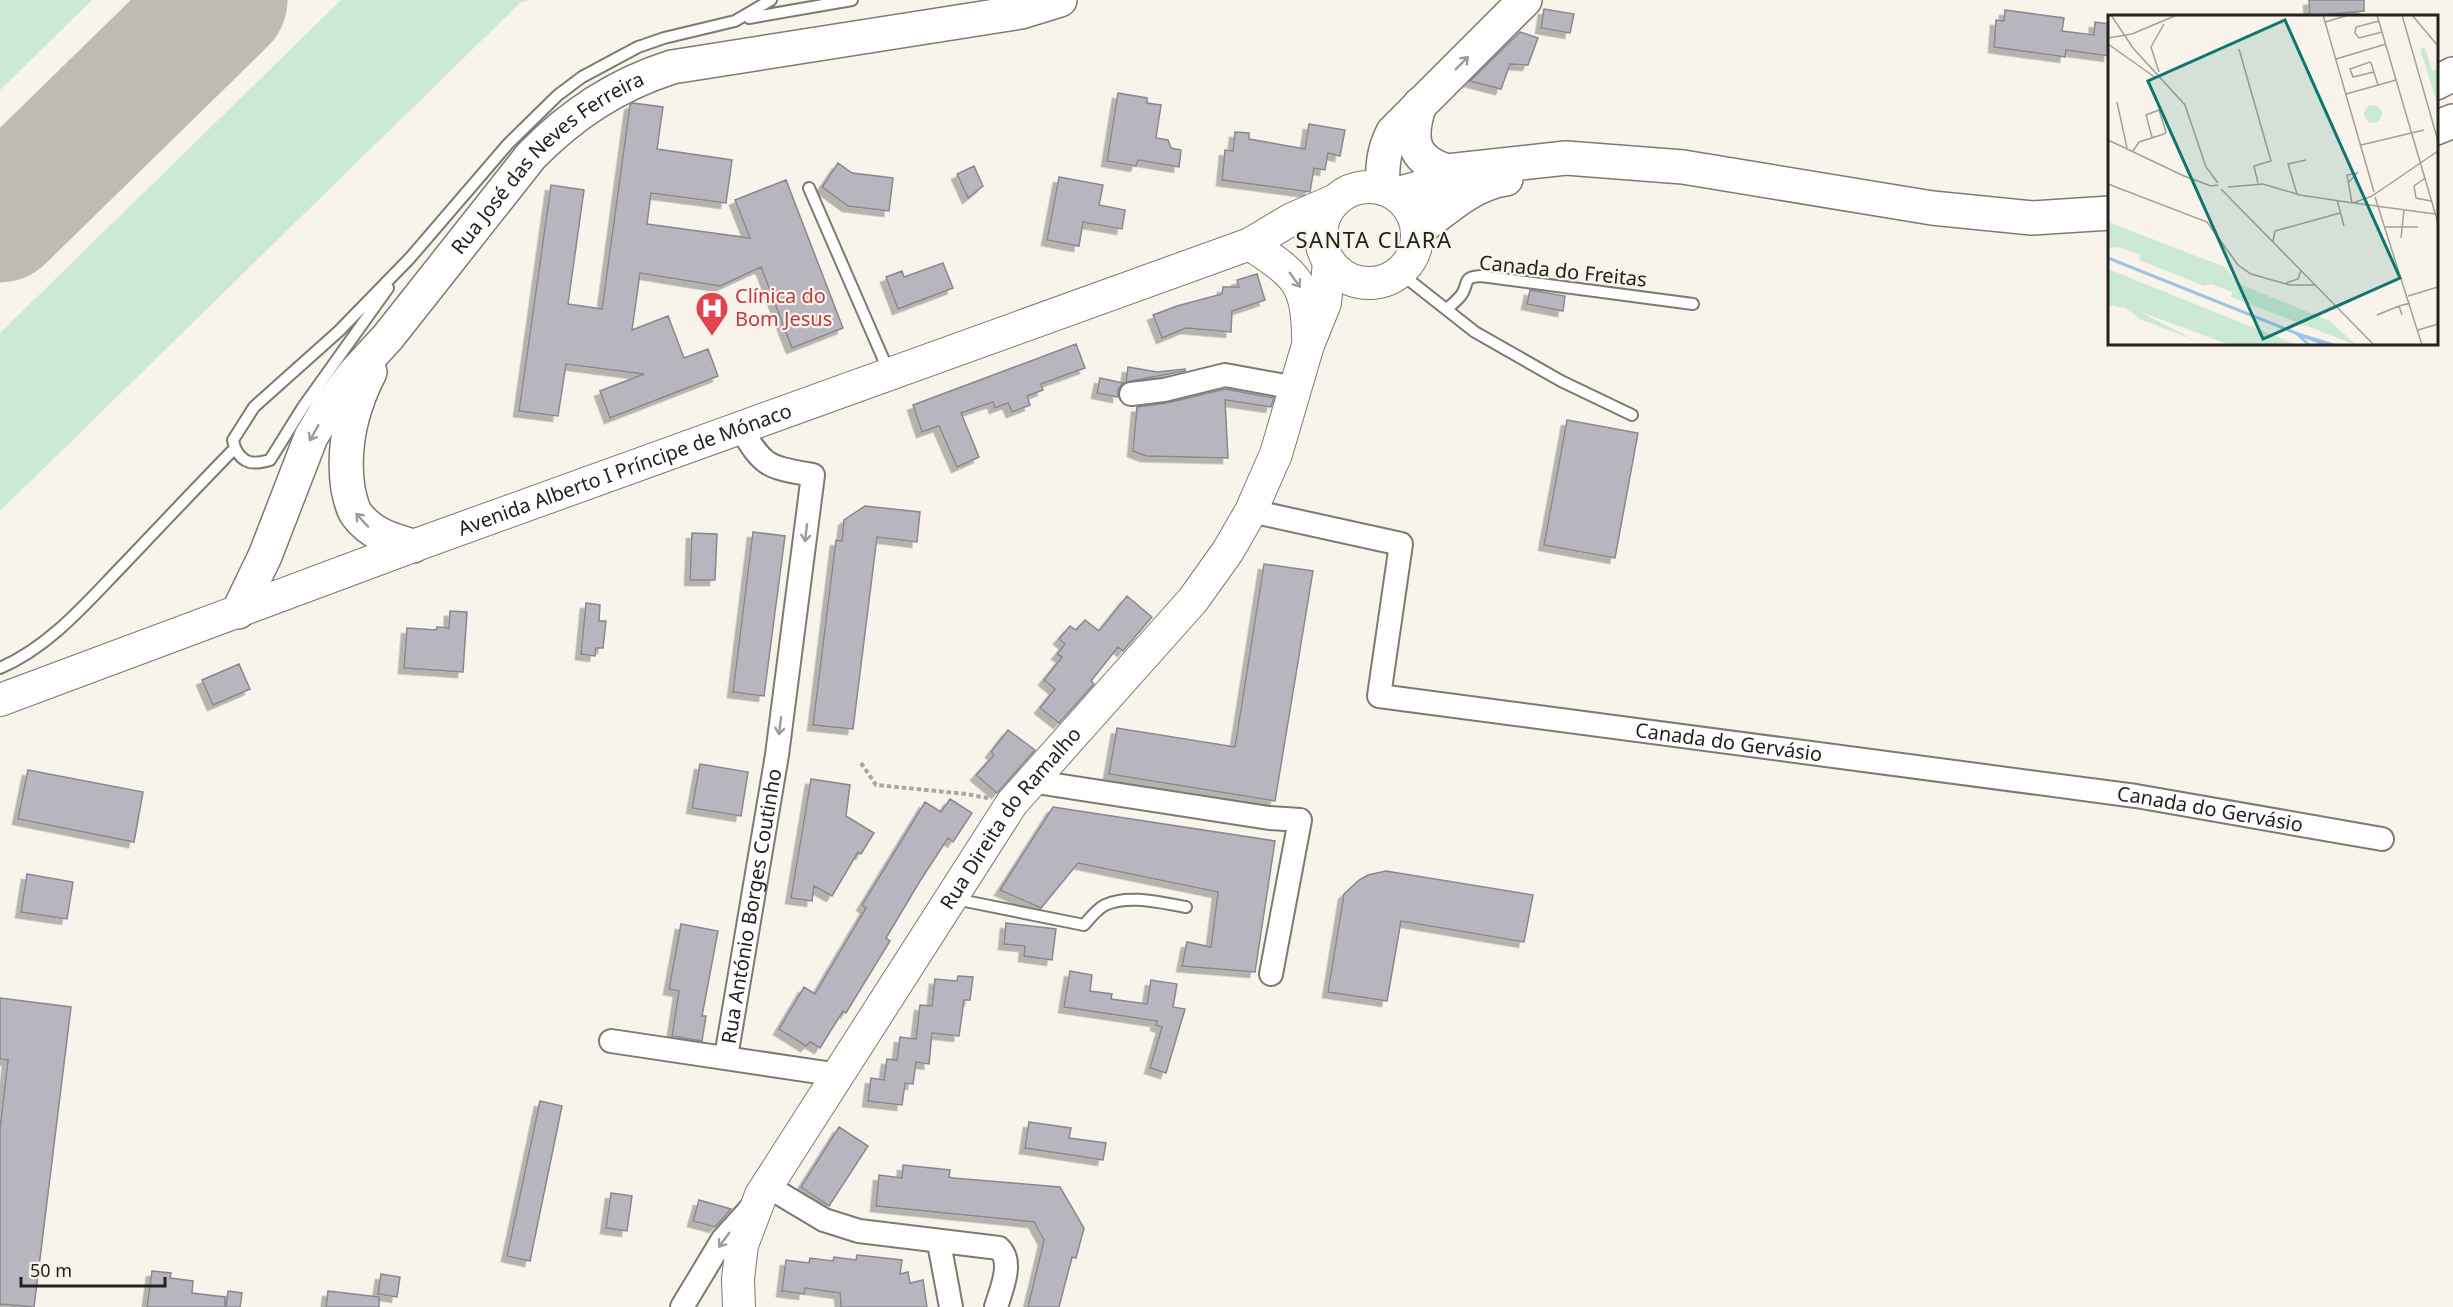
<svg xmlns="http://www.w3.org/2000/svg" width="2453" height="1307" font-family="'Noto Sans',sans-serif">
  <defs>
    <filter id="shadow"><feDropShadow dx="-5.5" dy="5.5" stdDeviation="0" flood-color="#0004"/></filter>
  </defs>
  <rect width="100%" height="100%" fill="#f8f4eb"/>
  <path fill="#cce9d4" d="M0,0H92L0,90Z
    M341,0H528L520,3L0,511V333Z"/>
  <g fill="none" stroke-linecap="round" stroke-linejoin="round">
    <path stroke="#bebab4" stroke-width="129" d="M0,218L223,0"/>
  </g>
  <path fill="#b7b5be" stroke="#898790" stroke-width="1.5" filter="url(#shadow)" d="M2309,0H2364V11L2310,16Z
    M1544,9L1574,14L1570,33L1541,28Z
    M2005,10L2064,18L2062,31L2094,35L2095,22L2109,24V56L2066,50L2065,57L1994,47L1996,20L2004,21Z
    M1520,32L1538,38L1528,65L1510,64L1501,89L1470,81Z
    M1118,93L1147,98V103L1161,105L1156,138L1168,140L1171,148L1181,150L1179,167L1138,160L1136,166L1107,161Z
    M633,103L663,107L657,149L732,160L726,203L651,193L647,224L750,238L735,200L786,180L843,328L792,348L761,267L720,286L640,273L632,330L668,316L684,358L708,349L718,376L610,418L600,391L644,374L566,364L558,416L519,411L551,185L584,190L568,304L602,309L630,105Z
    M1309,124L1345,130L1340,156L1328,153L1325,170L1314,168L1310,192L1222,180L1225,150L1233,151L1235,132L1249,133V139L1305,149Z
    M838,163L852,173L893,178L889,211L848,206L822,187Z
    M974,166L983,186L968,198L957,174Z
    M1059,177L1103,185L1099,205L1125,210L1122,229L1083,222L1079,246L1047,240Z
    M943,263L953,288L898,309L886,277L902,271L904,277Z
    M1257,274L1265,300L1232,311L1231,332L1186,328L1162,338L1153,315L1177,306L1222,294L1223,287H1239L1237,280Z
    M1530,290L1565,296L1563,311L1527,304Z
    M1076,344L1085,368L1041,384L1043,390L1027,396L1030,405L1012,412L1008,403L995,408L993,402L961,413L979,457L957,467L939,426L922,432L913,405Z
    M1128,367L1157,372L1185,369V371L1126,382Z
    M1100,378L1123,383L1118,389V397L1097,393Z
    M1225,389L1274,398L1271,407L1225,400L1228,458L1146,456L1133,451L1137,407L1167,403Z
    M1567,420L1638,433L1615,558L1544,545Z
    M865,506L920,512L917,542L877,537L853,729L813,725L836,540L842,541L844,520Z
    M753,532L785,536L764,696L733,692Z
    M692,533L717,534L715,580H690Z
    M1264,564L1313,571L1275,801L1109,774L1117,728L1235,747Z
    M1127,596L1152,617L1123,651L1118,647L1091,681L1094,684L1059,723L1040,708L1055,689L1044,680L1062,657L1057,654L1065,644L1059,639L1070,626L1076,630L1085,620L1099,631Z
    M586,603L600,605L599,621H606L603,648H596L595,656L581,654Z
    M450,611L467,612L463,672L404,668L407,628L436,630L437,627L449,628Z
    M239,664L250,689L213,705L202,680Z
    M1008,730L1035,750L997,793L976,775L994,755L991,752Z
    M700,764L748,772L741,816L692,808Z
    M28,770L143,792L134,842L18,819Z
    M811,779L850,785L846,816L874,833L861,854L858,852L832,896L814,886L812,901L791,898Z
    M950,799L972,813L953,842L948,838L920,881L886,938L890,941L846,1013L843,1011L820,1048L810,1042L806,1046L779,1029L804,987L815,994L866,908L862,905L925,802L941,812Z
    M1053,807L1275,841L1255,972L1182,966L1187,942L1211,947L1218,892L1078,863L1041,908L1000,890Z
    M1386,871L1533,895L1524,942L1401,921L1387,1001L1328,992L1344,894L1359,880L1368,875Z
    M27,874L73,882L67,919L21,912Z
    M1006,923L1056,929L1052,960L1024,956L1025,946L1004,944Z
    M681,924L718,931L702,1016H706L702,1041L672,1036L679,991L669,989Z
    M1070,971L1092,975L1090,991L1112,994L1111,999L1147,1004L1151,980L1177,984L1173,1007L1185,1009L1166,1073L1150,1068L1162,1027L1156,1025L1157,1021L1064,1007Z
    M958,976L973,977L970,1000H964L959,1036L932,1033L929,1064L916,1062L913,1084L905,1083L902,1105L868,1101L871,1078L884,1080L887,1059L897,1060L900,1037L916,1039L920,1005L932,1006L935,979L957,981Z
    M0,998L71,1007L34,1307L0,1304V1129L8,1060L0,1059Z
    M540,1101L562,1106L530,1261L507,1256Z
    M1029,1122L1071,1128L1069,1138L1106,1143L1103,1160L1025,1148Z
    M839,1127L868,1146L829,1206L801,1187Z
    M903,1165L950,1170L949,1177L953,1178L1060,1187L1084,1228L1076,1258L1072,1257L1059,1307H1028L1044,1240L1034,1222L876,1206L879,1175L902,1178Z
    M611,1193L632,1196L627,1231L606,1228Z
    M699,1200L731,1209L715,1227L693,1221Z
    M857,1255L902,1260L900,1274L908,1272L910,1283L923,1280L927,1307H841L840,1293L805,1288L804,1294L782,1291L786,1260L809,1263L810,1258L833,1261L834,1257L856,1260Z
    M152,1271L171,1273L170,1278L193,1281L192,1293L225,1297V1307H147Z
    M381,1274L400,1277L397,1297L378,1294Z
    M228,1291L242,1293L240,1307H226Z
    M328,1291L379,1297V1307H326Z"/>
  <g fill="none" stroke-linecap="round" stroke-linejoin="round">
    <g stroke="#7d7a72" stroke-width="14">
      <path id="lane" d="M749,18L852,0
        M809,188L889,372
        M1400,273L1475,332L1561,381L1632,415
        M1447,309C1451,305 1458,300 1462,294C1469,283 1462,277 1481,276L1693,304
        M235,448C243,464 253,465 270,460L303,407L388,288
        M0,668C51,646 88,601 126,562C162,524 198,486 235,448L233,440L254,407L339,331L410,258L508,144L558,95L582,77L638,47L664,38L735,21L771,0
        M955,899L1084,925C1090,918 1097,909 1105,905C1129,894 1161,903 1186,907"/>
    </g>
    <g stroke="#7d7a72" stroke-width="26">
      <g id="street">
        <path d="M1131,394L1164,390L1225,375L1296,388"/>
        <path id="s1" d="M1251,511L1401,544L1379,696L2136,796L2382,839"/>
        <path d="M1030,781L1269,818L1300,820L1271,974"/>
        <path d="M611,1041L839,1075"/>
        <path id="s2" d="M726,1057L777,755L813,475C768,467 764,468 740,427"/>
        <path d="M767,1186L824,1220L859,1231L999,1248C1014,1262 1001,1290 996,1307"/>
        <path d="M939,1243L951,1307"/>
        <path d="M682,1307L723,1239L751,1208"/>
      </g>
    </g>
    <g stroke="#7d7a72" stroke-width="34">
      <g id="secondary">
        <circle cx="1369" cy="235" r="48"/>
        <path d="M1250,244C1294,274 1308,281 1308,337"/>
        <path id="s3" d="M0,700L413,546L1250,244L1292,219L1336,200"/>
        <path id="s4" d="M739,1307L738,1279L742,1245L761,1195L1012,803L1193,600L1228,551L1251,511L1276,454L1308,345L1325,303L1329,262"/>
      </g>
    </g>
    <g stroke="#7d7a72" stroke-width="36">
      <g id="primary">
        <path d="M1383,188C1382,167 1383,151 1393,132L1525,0"/>
        <path d="M370,372C351,409 342,448 348,489C350,497 352,509 357,515C371,534 392,540 413,546"/>
        <path id="s5" d="M238,612L265,556L311,437L330,405L354,374L388,337L531,156C572,114 616,85 672,67L1021,12L1060,0"/>
      </g>
    </g>
    <g stroke="#7d7a72" stroke-width="36">
      <path id="highway" d="M2436,83L2453,74
        M1420,104C1409,137 1410,159 1447,171L1566,158L1683,167L1932,208L2032,218L2110,213
        M2436,128L2453,121
        M1397,194L1466,175
        M1418,230C1445,210 1471,184 1506,179"/>
    </g>
    <path stroke="#aaa7a0" stroke-width="4" stroke-dasharray="4.5 3" stroke-linecap="butt" d="M861,763L876,785L966,794L988,798"/>
    <use href="#lane" stroke="#fff" stroke-width="10"/>
    <use href="#street" stroke="#fff" stroke-width="22"/>
    <use href="#secondary" stroke="#fff" stroke-width="32"/>
    <use href="#primary" stroke="#fff" stroke-width="33"/>
    <use href="#highway" stroke="#fff" stroke-width="33"/>
  </g>
  <defs><path id="oneway-shaft" d="M-6 0H5M1.5-3L5.5 0L1.5 3" fill="none" stroke-width="1.6" stroke-linecap="round" stroke-linejoin="round" transform="scale(1.5)"/></defs>
  <g stroke="#9c9c9a">
    <use href="#oneway-shaft" transform="translate(1462 63) rotate(-45)"/>
    <use href="#oneway-shaft" transform="translate(1295 280) rotate(54)"/>
    <use href="#oneway-shaft" transform="translate(314 433) rotate(119)"/>
    <use href="#oneway-shaft" transform="translate(362 520) rotate(-133)"/>
    <use href="#oneway-shaft" transform="translate(806 533) rotate(97)"/>
    <use href="#oneway-shaft" transform="translate(780 726) rotate(97)"/>
    <use href="#oneway-shaft" transform="translate(724 1240) rotate(126)"/>
  </g>
  <defs>
    <g id="hospital-pin" transform="scale(1.725)"><path d="M0 17L-7.5 6A9.5 9.5 0 1 1 7.5 6Z" fill="#e0444e" stroke="#f8f4eb"/><path d="M-5-5h3v3.5h4V-5h3V5h-3V1.5h-4V5h-3Z" fill="#fff"/></g>
  </defs>
  <g fill-rule="evenodd">
    <use href="#hospital-pin" x="712" y="308"/>
  </g>
  <g text-anchor="middle" stroke-width="4.5" stroke-linejoin="round" paint-order="stroke">
    <g font-size="20" fill="#24221f" stroke="#f8f4eb">
      <text dy="7" stroke="none"><textPath href="#s5" startOffset="555">Rua José das Neves Ferreira</textPath></text>
      <text transform="translate(1563 271) rotate(6)" y="7">Canada do Freitas</text>
      <text dy="7" stroke="none"><textPath href="#s3" startOffset="666">Avenida Alberto I Príncipe de Mónaco</textPath></text>
      <text dy="7" stroke="none"><textPath href="#s1" startOffset="660">Canada do Gervásio</textPath></text>
      <text dy="7" stroke="none"><textPath href="#s1" startOffset="1146">Canada do Gervásio</textPath></text>
      <text dy="7" stroke="none"><textPath href="#s4" startOffset="568">Rua Direita do Ramalho</textPath></text>
      <text dy="7" stroke="none"><textPath href="#s2" startOffset="153">Rua António Borges Coutinho</textPath></text>
    </g>
    <g font-size="20" fill="#be3a42" stroke="#f8f4eb" text-anchor="start">
      <text x="735" y="303">Clínica do<tspan x="735" dy="23">Bom Jesus</tspan></text>
    </g>
    <g font-size="22" letter-spacing="1.5" fill="#24221f" stroke="#f8f4eb">
      <text x="1374" y="248">SANTA CLARA</text>
    </g>
  </g>
  <g transform="translate(2108 15)">
    <rect width="330" height="330" fill="#f8f4eb"/>
    <path d="M317,33L324,56L330,54V91L312,34ZM256 99a9 9 0 1 1 18 0a9 9 0 1 1-18 0ZM0,207L117,252L131,269L222,306L248,330L123,282L124,277L103,269L96,271L31,245L32,240L10,232L0,233ZM0,254L187,329L189,330H122L33,297L86,325L32,304L17,293L0,290Z" fill="#cce9d4"/>
    <path fill="none" stroke="#9dc2e8" stroke-width="3" d="M0,243L218,330M187,317L201,330M196,321L226,330"/>
    <path fill="none" stroke="#a3a099" stroke-width="1.5" d="M3,0L25,33L77,90L98,152L110,168M215,0L266,177M269,0L330,208M294,0L330,126M304,0L330,31M271,6L248,12L247,18L251,23L274,17M217,7L241,0M0,23L24,19L69,0M0,29L48,63M131,34L163,146L146,151L150,168M228,44L278,29M51,57L43,32L56,9M266,57L245,62L242,54L262,47L263,48L270,70M238,79L288,65M9,87L19,133M0,125L76,161L103,171L110,170M253,130L316,115M25,136L31,127L56,119L58,117L51,95L38,100L44,122M317,163L306,171L308,183L323,186M241,167L249,158L239,160L244,188M0,169L99,207L130,250L143,259L182,270H208M120,172L155,169L192,180L245,188L264,181M113,174L266,330M268,178L264,181L330,136M189,179L180,149L198,145M267,182L314,330M229,185L236,211M246,188L327,199M277,212H310M293,223L296,195M165,226L167,216L232,198M178,268L190,264L193,255M300,281L330,272M269,300L291,291M294,300L291,291L302,288M310,315L330,309"/>
    <path fill="#0f766e" fill-opacity="0.15" stroke="#0f766e" stroke-width="3" d="M177,5L292,263L155,324L40,66Z"/>
    <rect width="330" height="330" fill="none" stroke="#24221f" stroke-width="3"/>
  </g>
  <path d="M21 1277v9h144v-9" fill="none" stroke="#24221f" stroke-width="3"/>
  <text x="30" y="1277" font-size="18" fill="#24221f" stroke="#f8f4eb" stroke-width="4.5" paint-order="stroke">50 m</text>
</svg>
